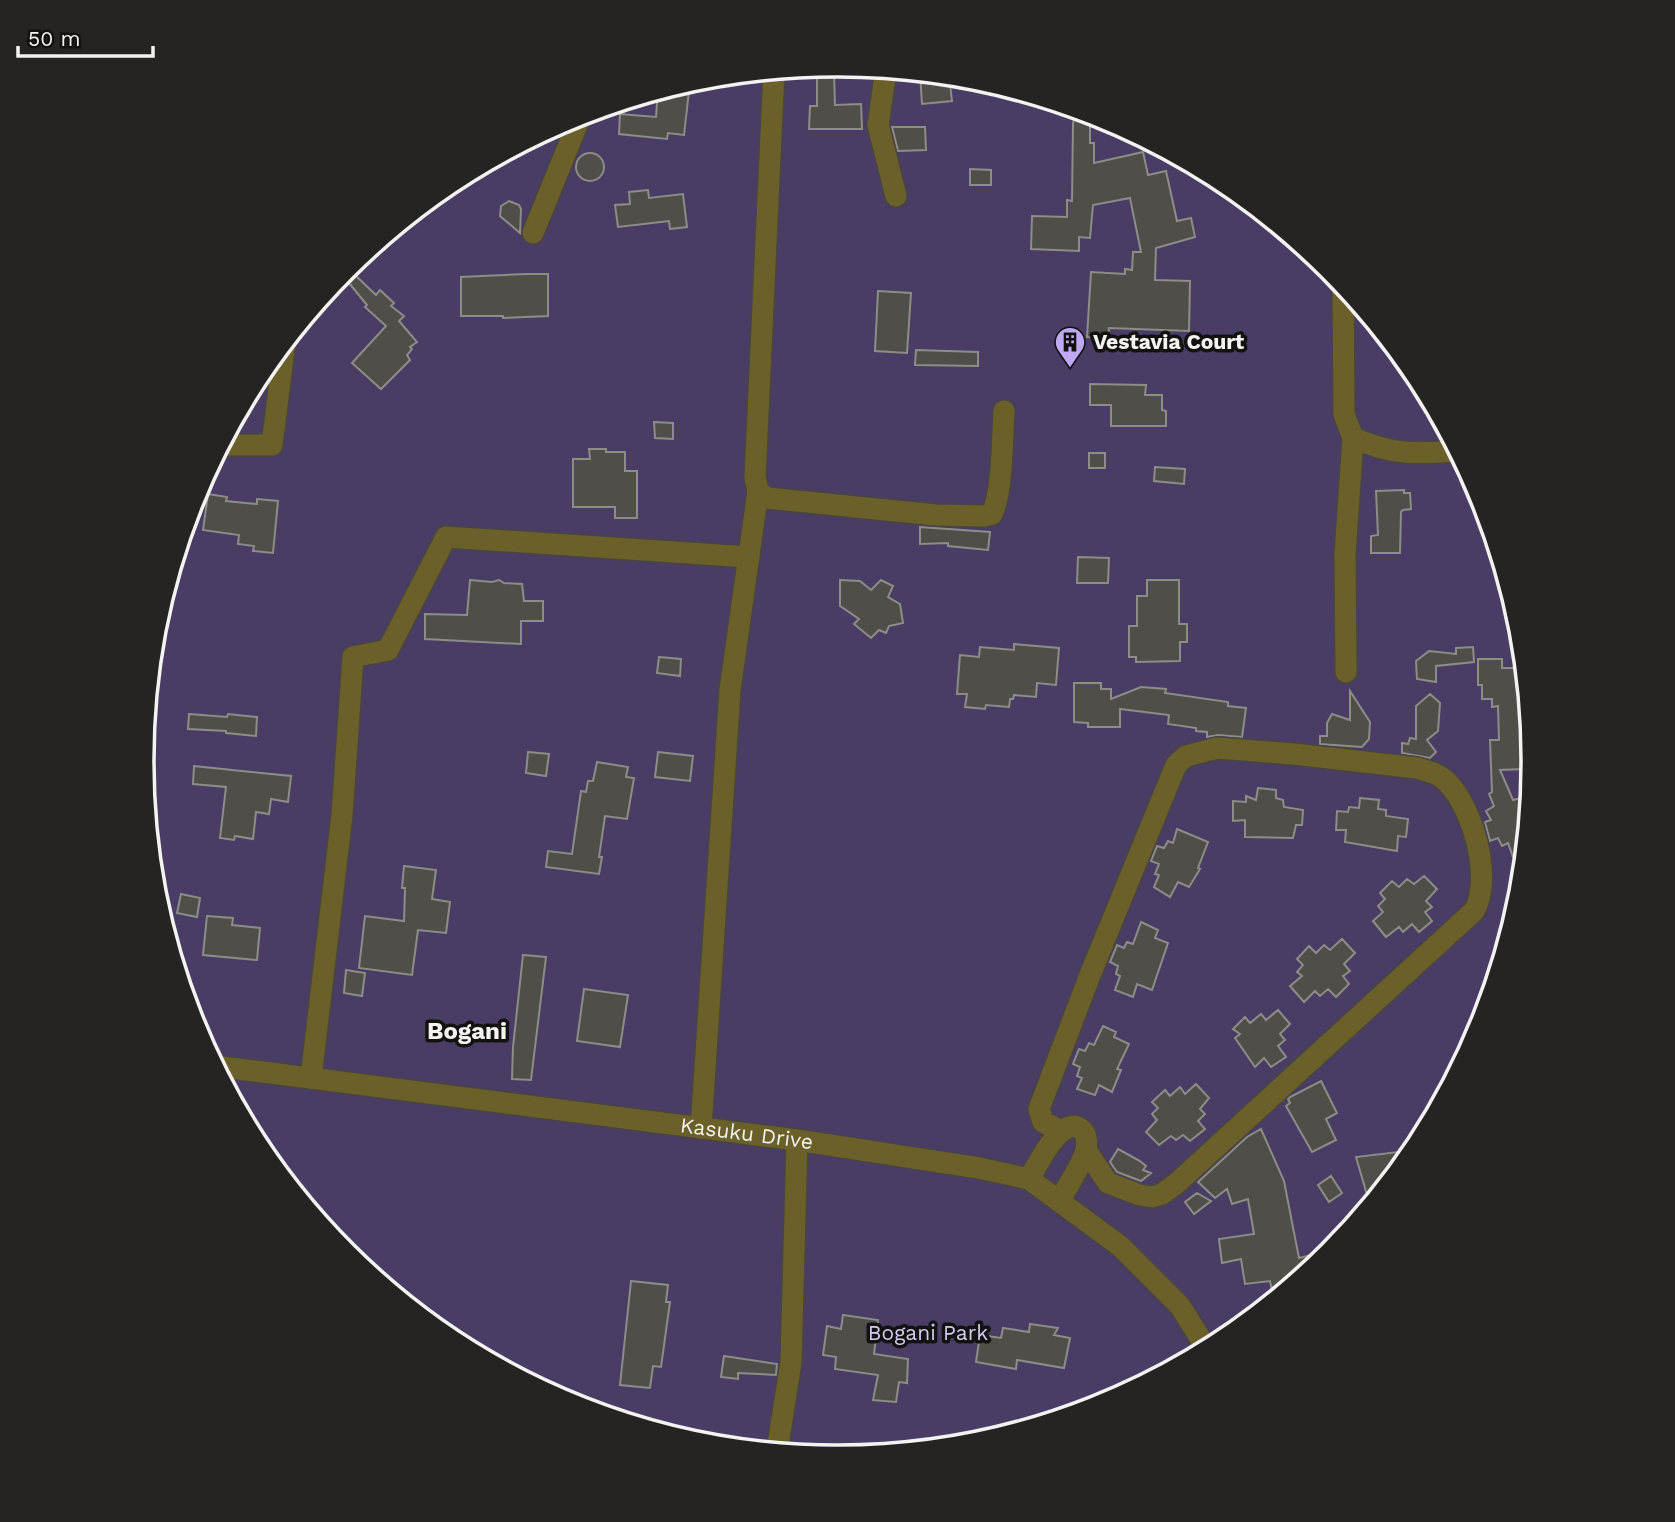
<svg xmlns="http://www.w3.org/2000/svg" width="1675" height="1522" font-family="'Work Sans',sans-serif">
  <rect width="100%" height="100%" fill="#2b2a26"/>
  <path fill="#4a3d65" d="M144 761a694 694 0 1 1 1388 0a694 694 0 1 1-1388 0Z"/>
  <path fill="#4f4e49" stroke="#8d8c87" stroke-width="2" d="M817,73H834L835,105L861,104L862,129H809L810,106H817Z
    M920,73L949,76L952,101L922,104Z
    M690,82L684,135L668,133L667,139L619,134L620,114L656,117L658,91Z
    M1076,109L1090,114V143H1094V163L1143,152L1148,175L1166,171L1177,221L1191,218L1195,237L1156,248L1155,280L1190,281L1189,331L1109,328L1108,338L1087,337L1091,272L1125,274V269L1132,270L1133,252H1141L1130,198L1093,205L1090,238L1079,237V251L1031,249L1032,216L1067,217V200L1072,201L1073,124Z
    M892,127H925L926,150L898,151Z
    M576 167a14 14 0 1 1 28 0a14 14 0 1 1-28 0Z
    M970,169L991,170V185H970Z
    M648,190L649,198L683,194L687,227L670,229L669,221L618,227L615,205L630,204L629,192Z
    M509,201L519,205L521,209L520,233L500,216L501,206Z
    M526,274H548V316L503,318V316H461V277Z
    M356,276L376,295L380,290L394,303L391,306L404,316L399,321L417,342L410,347L412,349L407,355L410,360L381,389L352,363L386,326L365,307L367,305L349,283Z
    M878,291L911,293L907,353L875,351Z
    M916,350L978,352V366L915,365Z
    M1090,384L1146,385L1145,395H1162V410L1166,411V426H1111V405H1090Z
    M654,422L673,423V439L655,438Z
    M589,449H606V452H625V471H637V518H615V507H573V459H590Z
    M1089,453H1105V468H1089Z
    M1155,467L1185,469L1184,484L1154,481Z
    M1404,490V493H1410L1411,509L1403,510L1401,512L1400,553H1371V536L1378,535L1376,491Z
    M208,494L227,497L226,501L257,504V499L278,501L273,553L253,551L254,546L238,544L239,535L203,530Z
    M920,527L990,532L988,550L948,546V543L920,544Z
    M1078,557L1109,558L1108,583H1077Z
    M470,580L492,582L499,580L504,583L522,584L524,601H543V621H521V644L425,639V614L467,615Z
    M840,580L860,581L871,590L881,580L893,586L888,597L900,604L903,623L889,626L886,633L879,630L871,638L854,624L859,619L840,606Z
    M1147,580H1179V624H1187V642H1180V661L1136,662V657H1129V626H1137V596H1147Z
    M1014,644L1059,648L1056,685L1037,683L1036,697L1014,695L1013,699H1010L1009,707L986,705L985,709L965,707L967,694H957L960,655L979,657L980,647L1014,650Z
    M1473,647L1474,662L1436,666V682L1417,679L1416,661L1429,651L1456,654V648Z
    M659,657L681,659L680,676L657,673Z
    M1478,659H1502V668H1513L1525,683L1524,703H1521L1525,769L1500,770L1513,800L1521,798L1524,806L1530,803L1525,853L1513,857L1508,843L1502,846L1498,838L1490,841L1485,822L1491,820L1486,811L1494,806L1489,794L1492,792L1490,740H1499L1498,706L1492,707V699H1482V685H1478Z
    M1074,683H1101V689H1111V699L1141,687L1166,689L1165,693L1228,702V706L1246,708L1242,737L1218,735L1207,737V732L1196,731V728L1168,724L1169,715L1120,709V727H1088V723L1074,722Z
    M1350,691L1370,722L1369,739L1362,747L1320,744V736H1327V723L1332,714L1350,720Z
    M1430,694L1440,703L1438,731L1427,740L1436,752L1430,758L1402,753V743L1408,744L1410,738L1416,739V706Z
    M189,714L227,717L228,714L257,717L256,736L226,733V731L188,729Z
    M528,752L549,754L546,776L526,773Z
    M658,752L693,756L690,781L655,777Z
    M597,762L628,767L626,777L634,778L627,819L605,816L599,857H602L599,874L546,867L548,851L572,854L581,791L586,792L588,781H593Z
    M194,766L291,776L288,802L271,799L269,814L256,812L253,839L235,836L234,840L220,838L226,787L193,784Z
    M1258,788L1276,790V798L1283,800L1284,807L1303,810L1302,825H1296L1293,838L1245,837V820L1233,821V801L1246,802V796L1256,800Z
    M1360,798L1379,800L1378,809L1386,810V816L1408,819L1406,837L1398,836L1397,851L1345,842L1346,830H1336L1337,811L1348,812L1349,807L1359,808Z
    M1177,829L1208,842L1198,868L1200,869L1189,887L1178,882L1170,897L1154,887L1159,875L1155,874L1159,864L1151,861L1157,846L1164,848L1168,841L1173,843Z
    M404,866L436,870L432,899L450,902L446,933L418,930L412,975L359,968L365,916L404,921L405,888H402Z
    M1424,876L1437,889L1426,901L1432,907L1425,912L1432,921L1419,932L1412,924L1403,932L1399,927L1386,937L1373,921L1383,912L1378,906L1385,899L1380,893L1392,881L1399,887L1407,879L1414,884Z
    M181,894L200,898L197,917L177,913Z
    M207,916L233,918L232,925L260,928L257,960L203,955Z
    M1141,922L1158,930L1155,938L1168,943L1152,990L1137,984L1133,997L1115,990L1120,976L1116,974L1118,966L1110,962L1117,945L1124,948L1127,942L1133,944Z
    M1342,939L1355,953L1344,964L1350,971L1343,976L1349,984L1336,997L1328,989L1320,996L1315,991L1304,1002L1290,986L1302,976L1297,972L1303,965L1297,959L1309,946L1316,953L1324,945L1330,950Z
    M523,955L546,957L531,1080L512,1079L513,1047Z
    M346,970L365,973L362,996L344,993Z
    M584,989L628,995L620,1047L577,1041Z
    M1278,1010L1290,1024L1280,1034L1285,1040L1278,1046L1286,1057L1271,1067L1264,1058L1255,1067L1235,1038L1240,1034L1233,1029L1245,1017L1250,1023L1261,1014L1266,1020Z
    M1103,1026L1116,1032L1114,1037L1129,1044L1117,1069L1121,1070L1112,1092L1099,1085L1095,1095L1077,1089L1082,1078L1077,1076L1080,1067L1073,1064L1079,1049L1085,1051L1089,1043L1094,1045Z
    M1321,1081L1337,1113L1326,1119L1336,1140L1312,1152L1286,1106L1290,1103L1288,1099L1290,1097Z
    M1196,1084L1209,1098L1200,1109L1205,1114L1198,1121L1205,1129L1190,1141L1183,1135L1176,1140L1171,1136L1159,1145L1146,1132L1157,1120L1152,1114L1158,1108L1152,1102L1165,1090L1170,1096L1180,1087L1185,1094Z
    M1261,1129L1284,1181L1299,1258L1332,1250L1274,1299L1270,1281L1245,1284L1241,1259L1222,1263L1219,1239L1254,1234L1248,1199L1232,1204L1227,1189L1215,1198L1198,1182L1247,1137Z
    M1118,1149L1140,1161L1146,1166L1143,1170L1151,1173L1141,1181L1117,1172L1110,1162Z
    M1415,1150L1384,1188L1370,1205L1356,1157Z
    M1331,1176L1342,1193L1329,1202L1318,1185Z
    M1197,1193L1211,1201L1194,1214L1185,1202Z
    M631,1281L668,1285L666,1302H670L661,1367L653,1366L650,1388L620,1385Z
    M843,1315L878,1320L874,1354L908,1359L907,1383L899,1382L896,1402L873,1400L878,1375L835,1369L836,1357L823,1355L827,1326L841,1329Z
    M1030,1324L1058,1328L1054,1335L1070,1338L1064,1368L1017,1360L1016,1369L976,1362L980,1335L1001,1338L1003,1328L1029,1332Z
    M724,1356L777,1364L776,1375L738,1373V1379L721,1377Z"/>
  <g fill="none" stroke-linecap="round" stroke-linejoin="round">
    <g stroke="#474642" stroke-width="24">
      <g id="minor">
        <path d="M886,70L878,125L896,196"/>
        <path d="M774,71L755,477L758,491L767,498L936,515L984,516L992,514C1003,490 1002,439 1004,411"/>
        <path d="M533,233L581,115"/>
        <path d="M1343,285L1344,414L1353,438C1393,455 1414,454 1457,451"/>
        <path d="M220,445H272L285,342"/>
        <path d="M191,506L195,493"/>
        <path d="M1346,672L1345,554L1353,438"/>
        <path id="s1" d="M215,1066L797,1140L979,1168L1029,1179L1120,1246L1180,1306L1207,1349"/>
        <path d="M311,1078L342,815L353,657L388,650L446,537L749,557"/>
        <path d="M701,1128L730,690L758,491"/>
        <path d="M1060,1130L1043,1122L1039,1109L1090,975L1176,765L1186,756L1217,748L1294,754L1417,768C1428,771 1438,773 1447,782C1473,808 1493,879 1474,911L1177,1183L1162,1194L1152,1197L1140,1195L1108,1183L1086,1150"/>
        <path d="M1029,1179C1037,1166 1063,1110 1083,1131C1087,1135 1087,1145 1086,1151C1080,1168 1068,1185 1060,1200"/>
        <path d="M777,1451L791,1362L797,1140"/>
      </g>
    </g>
    <use href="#minor" stroke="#6c602a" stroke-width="21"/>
  </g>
  <defs>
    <g id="building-pin" transform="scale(1.575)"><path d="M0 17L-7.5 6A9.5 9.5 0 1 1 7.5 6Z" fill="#bfa9f4" stroke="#131211"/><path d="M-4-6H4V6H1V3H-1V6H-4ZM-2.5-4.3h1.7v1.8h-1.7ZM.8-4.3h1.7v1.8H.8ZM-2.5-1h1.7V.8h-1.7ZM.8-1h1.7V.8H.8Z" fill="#111"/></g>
  </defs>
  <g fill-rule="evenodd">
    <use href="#building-pin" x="1070" y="342"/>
  </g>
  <g text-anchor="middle" stroke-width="7" stroke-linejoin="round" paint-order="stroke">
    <g font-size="21" font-weight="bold" fill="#f4f3f1" stroke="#131211" text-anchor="start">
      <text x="1093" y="349">Vestavia Court</text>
    </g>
    <g font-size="21" fill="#f4f3f1" stroke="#131211">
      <text dy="7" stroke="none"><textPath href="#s1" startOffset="536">Kasuku Drive</textPath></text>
    </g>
    <g font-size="21" fill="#d5caf1" stroke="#131211">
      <text x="928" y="1340">Bogani Park</text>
    </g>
    <g font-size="24" font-weight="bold" fill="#f4f3f1" stroke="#131211">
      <text x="467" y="1039">Bogani</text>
    </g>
  </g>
  <path d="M0 0H1675V1522H0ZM837 77H838A683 683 0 0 1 1521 760V762A683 683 0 0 1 838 1445H837A683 683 0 0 1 154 762V760A683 683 0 0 1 837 77Z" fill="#252423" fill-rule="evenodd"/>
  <path fill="none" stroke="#f4f3f1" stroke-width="3.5" d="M837 77H838A683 683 0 0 1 1521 760V762A683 683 0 0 1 838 1445H837A683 683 0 0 1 154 762V760A683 683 0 0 1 837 77Z"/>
  <path d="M18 46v10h135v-10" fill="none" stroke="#f4f3f1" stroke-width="3.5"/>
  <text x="28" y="46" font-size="21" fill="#f4f3f1" stroke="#131211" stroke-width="5" paint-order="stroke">50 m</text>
</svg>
